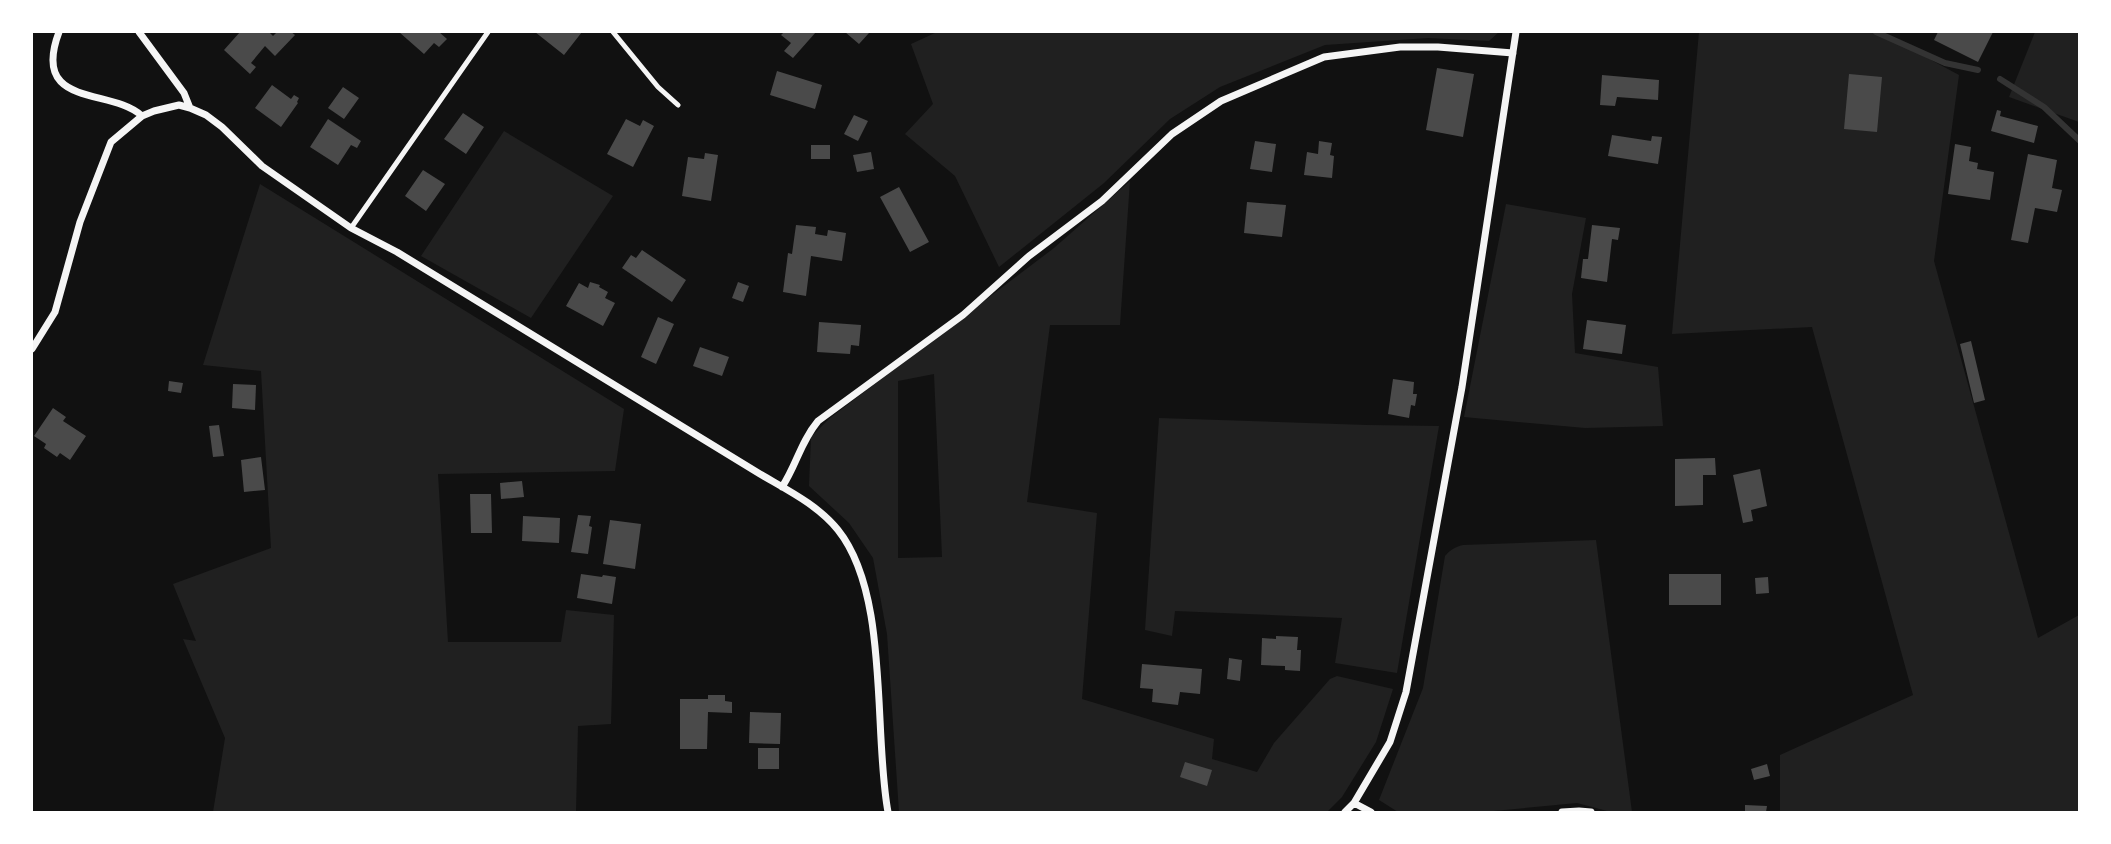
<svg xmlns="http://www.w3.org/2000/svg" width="2111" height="844" font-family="'Titillium Web',sans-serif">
  <rect width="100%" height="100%" fill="#111"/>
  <path fill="#202020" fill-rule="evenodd" d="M937,32H1499L1489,41L1428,38L1325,45L1220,87L1170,119L1104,183L999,267L955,176L905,134L933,104L911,44Z
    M1699,32H1879L1959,75L1934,261L2038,638L2079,615V812H1780V755L1913,695L1812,327L1672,334Z
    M2035,32H2079V122L2009,97Z
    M504,131L613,196L531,318L421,256Z
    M1130,181L1120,325H1050L1027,502L1097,513L1082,699L1214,739L1212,759L1257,772L1274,743L1330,679L1337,676L1393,689L1376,742L1342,797L1327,812H899L887,634L873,558L849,523L809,486L811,437L830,418L1054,248ZM934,374L942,557L898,558V381Z
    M260,184L624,409L615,471L438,474L448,642H561L566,610L614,615L611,724L578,726L576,812H213L225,738L183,639L196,641L173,584L271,548L261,371L203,365Z
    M1506,204L1586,218L1572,294L1575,353L1658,367L1663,426L1585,428L1464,417Z
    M1159,418L1367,425L1439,426L1397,673L1335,663L1342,618L1175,611L1172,636L1145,630Z
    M1596,540L1632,812H1611L1577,803L1483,812H1398L1379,800L1423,688L1445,556C1450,550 1455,547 1463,545Z"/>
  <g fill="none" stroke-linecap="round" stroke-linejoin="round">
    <path stroke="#333" stroke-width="6" d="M1876,32L1945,63L1978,70
      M2000,79L2044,107L2080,141"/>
  </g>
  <path fill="#4a4a4a" d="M240,32H269L273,36L277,32H291L295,35L275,56L265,46L251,63L256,67L250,74L224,50Z
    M399,32H439L447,39L439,47L434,43L424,54Z
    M535,32H582L564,55Z
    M784,32H816L793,58L784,51L791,43L781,35Z
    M845,32H867L869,33L859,44Z
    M1938,32H1993L1978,62L1934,40Z
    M1437,68L1474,74L1463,137L1426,130Z
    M777,71L822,85L815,109L770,95Z
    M1849,74L1882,77L1877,132L1844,129Z
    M1602,75L1659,80L1658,100L1617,97L1615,106L1600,105Z
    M272,85L291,99L294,95L299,98L297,102L298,103L281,127L255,108Z
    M343,87L359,98L344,119L328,108Z
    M1997,110L2001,111L2000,116L2038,126L2034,143L1991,131Z
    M463,113L484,127L466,154L444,139Z
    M854,115L868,121L858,141L844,134Z
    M328,119L361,141L357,148L351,145L338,165L310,147Z
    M626,119L640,126L643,120L654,126L633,167L607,154Z
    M1612,135L1651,141L1652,136L1662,137L1658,164L1608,156Z
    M1255,141L1276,144L1272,172L1250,169Z
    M1319,141L1332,143L1330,155L1334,156L1332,178L1304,175L1307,152L1318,154Z
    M1955,144L1971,147L1969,161L1978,163L1977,169L1994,172L1990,200L1948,194Z
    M811,145H830V159H811Z
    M871,152L874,169L857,172L853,155Z
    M705,153L718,155L711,201L682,196L688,157L704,159Z
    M2028,154L2057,160L2052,188L2062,190L2057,212L2035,208L2028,243L2011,240Z
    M423,170L445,184L426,211L405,196Z
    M899,187L929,242L910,252L880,197Z
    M1247,202L1286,205L1282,237L1244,233Z
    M796,225L816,227L815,234L827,236L828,230L846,233L842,261L811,256L806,296L783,292L788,253L792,254Z
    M1592,225L1620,228L1618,240L1612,239L1607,282L1581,278L1583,259H1588Z
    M642,250L686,280L672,302L622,268L631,255L636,258Z
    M590,282L600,285L599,287L608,292L605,298L615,303L603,326L566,306L579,283L588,288Z
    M738,282L749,286L743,302L732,298Z
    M658,317L674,324L656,364L641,357Z
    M1587,320L1626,325L1622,354L1583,349Z
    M819,322L861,325L859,346L851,345L850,354L817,352Z
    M1971,341L1985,400L1974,403L1960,344Z
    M700,347L729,357L722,376L693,366Z
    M1393,379L1414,382L1413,394H1417L1415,406L1411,405L1409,418L1388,414Z
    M169,381L183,383L181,393L168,391Z
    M233,384L256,385L255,410L232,408Z
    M53,408L66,417L63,421L86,436L70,460L60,453L57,457L44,448L46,444L34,436Z
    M219,425L224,456L213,457L209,426Z
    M261,457L265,490L244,492L241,460Z
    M1715,458L1716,475H1703V505L1675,506V459Z
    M1760,469L1767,506L1751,510L1753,521L1743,523L1733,475Z
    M522,481L524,497L501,499L500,483Z
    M470,494H491L492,533H471Z
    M578,515L591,516L589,526L592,527L588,554L571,552Z
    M523,516L560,518L559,543L522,541Z
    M610,520L641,524L635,569L603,564Z
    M581,574L602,577L603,575L616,577L612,604L577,598Z
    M1669,574H1721V605H1669Z
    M1768,577L1769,593L1756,594L1755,578Z
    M1276,636L1298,637L1297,650H1301L1300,671L1285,670V666L1261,665L1262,638L1276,639Z
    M1229,658L1242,660L1240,681L1227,679Z
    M1142,664L1202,669L1200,694L1180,692L1178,705L1152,702L1153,689L1140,688Z
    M708,695H725V701L732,702V713L708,712L707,749H680V699H708Z
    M750,712L781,713L780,744L749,743Z
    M758,748H779V769H758Z
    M1185,762L1212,770L1207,786L1180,777Z
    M1767,764L1770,776L1754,780L1751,769Z
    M1745,805L1767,806L1766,812H1745Z"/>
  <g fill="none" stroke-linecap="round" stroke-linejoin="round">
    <path stroke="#f5f5f5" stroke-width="5" d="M613,32L658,87L678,105
      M351,228L488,32"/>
    <path stroke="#f5f5f5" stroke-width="7" d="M59,32C30,109 111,87 142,116
      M139,32L184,93L190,108
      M32,349L55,312L80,222L111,142L142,116L154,111L179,105L190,108L206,115L222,127L262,166L351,228L397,252L760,474C787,490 818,505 838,530C890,595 873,732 888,812
      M782,487C797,464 800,443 818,421L963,315L1029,256L1102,201L1172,134L1221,101L1324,57L1400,47H1438L1513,53
      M1354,803L1371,812
      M1345,812L1354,803L1390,742L1406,692L1462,387L1516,32
      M1562,812L1579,811L1591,812"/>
  </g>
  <rect width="2111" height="844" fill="none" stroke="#ffffff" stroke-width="66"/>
</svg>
